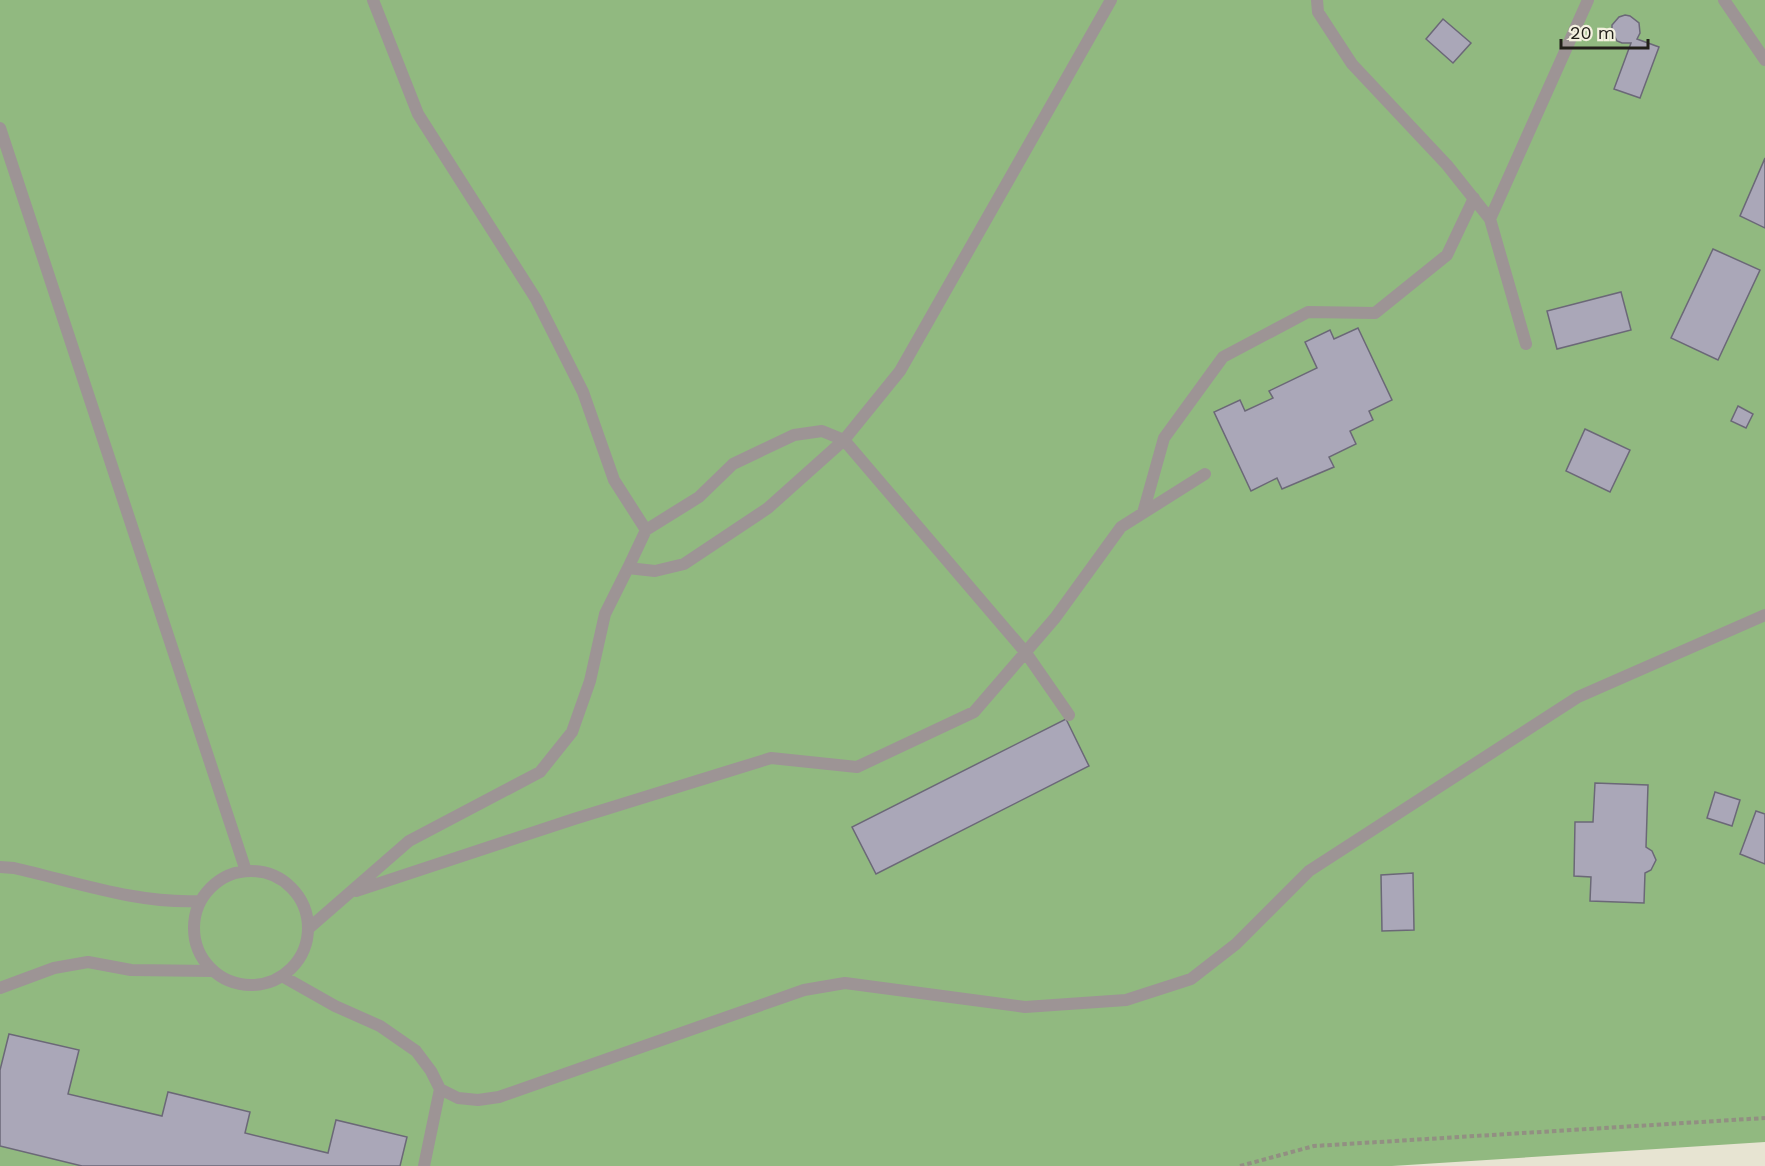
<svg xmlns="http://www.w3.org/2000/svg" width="1765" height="1166" font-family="'Work Sans',sans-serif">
  <rect width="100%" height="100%" fill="#e7e4d2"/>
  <path fill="#91b980" d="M0,0H1765V1142L1392,1166H0Z"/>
  <path fill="#aaa7b8" stroke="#6b6877" stroke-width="1.5" d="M1625,15L1630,16L1639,23L1640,33L1637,39L1659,47L1640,98L1614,89L1631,43H1622L1617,41L1612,31V25L1619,17Z
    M1443,19L1471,43L1453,63L1426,39Z
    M1765,158V228L1740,216Z
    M1713,249L1760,270L1718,360L1671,338Z
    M1621,292L1631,330L1557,349L1547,311Z
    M1358,328L1392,400L1369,411L1373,420L1350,431L1356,444L1329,457L1334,467L1282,489L1277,478L1251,491L1214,412L1240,400L1245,411L1273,398L1269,391L1317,368L1305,342L1330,330L1334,339Z
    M1738,406L1753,414L1746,428L1731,421Z
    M1585,429L1630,450L1610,492L1566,471Z
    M1066,719L1089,766L876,874L852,827Z
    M1595,783L1648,785L1646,847L1652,851L1656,860L1651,870L1645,873L1644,903L1590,901L1591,877L1574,876L1575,822H1593Z
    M1715,792L1740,800L1732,826L1707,818Z
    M1756,811L1765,814V864L1740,854Z
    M1413,873L1414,930L1382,931L1381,875Z
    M9,1034L79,1050L68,1094L162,1116L168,1092L250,1112L245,1133L328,1153L336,1120L407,1137L400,1166H82L0,1146V1070Z"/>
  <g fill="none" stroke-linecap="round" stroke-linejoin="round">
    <path stroke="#928f82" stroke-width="4" stroke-dasharray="4.5 3" stroke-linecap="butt" d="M1240,1166L1314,1146L1765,1118"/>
    <path stroke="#9d9495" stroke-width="12" d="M373,0L418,114L536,299L583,392L614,480L646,530
      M1317,0L1318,12L1352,64L1447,165L1490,219L1526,344
      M1724,0L1765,60
      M0,128L246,871
      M1490,219L1588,0
      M1143,513L1164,438L1223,357L1308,312L1375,313L1447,255L1474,198
      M628,568L646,530L699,497L733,464L794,435L822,431L844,440L1026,653L1069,715
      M0,867L14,868C76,882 137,904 200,901
      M194 928a57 57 0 1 1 114 0a57 57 0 1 1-114 0Z
      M356,891L574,819L771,758L857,767L974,712L1055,618L1121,527L1205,474
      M308,929L409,841L540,772L572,732L590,681L605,614L628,568L655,571L684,564L768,508L844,440L900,371L1111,0
      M282,976L335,1006L380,1026L416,1051L431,1071L440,1089L458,1098L478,1100L499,1097L804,990L845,983L1025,1007L1126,1000L1191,979L1236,944L1309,871L1578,697L1765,615
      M0,988L54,968L88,962L131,970L213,971
      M424,1166L440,1089"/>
  </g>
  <path d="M1561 39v9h87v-9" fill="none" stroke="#22201a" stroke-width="3"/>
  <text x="1570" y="39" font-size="18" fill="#22201a" stroke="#f4f1df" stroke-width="4.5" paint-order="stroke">20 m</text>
</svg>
